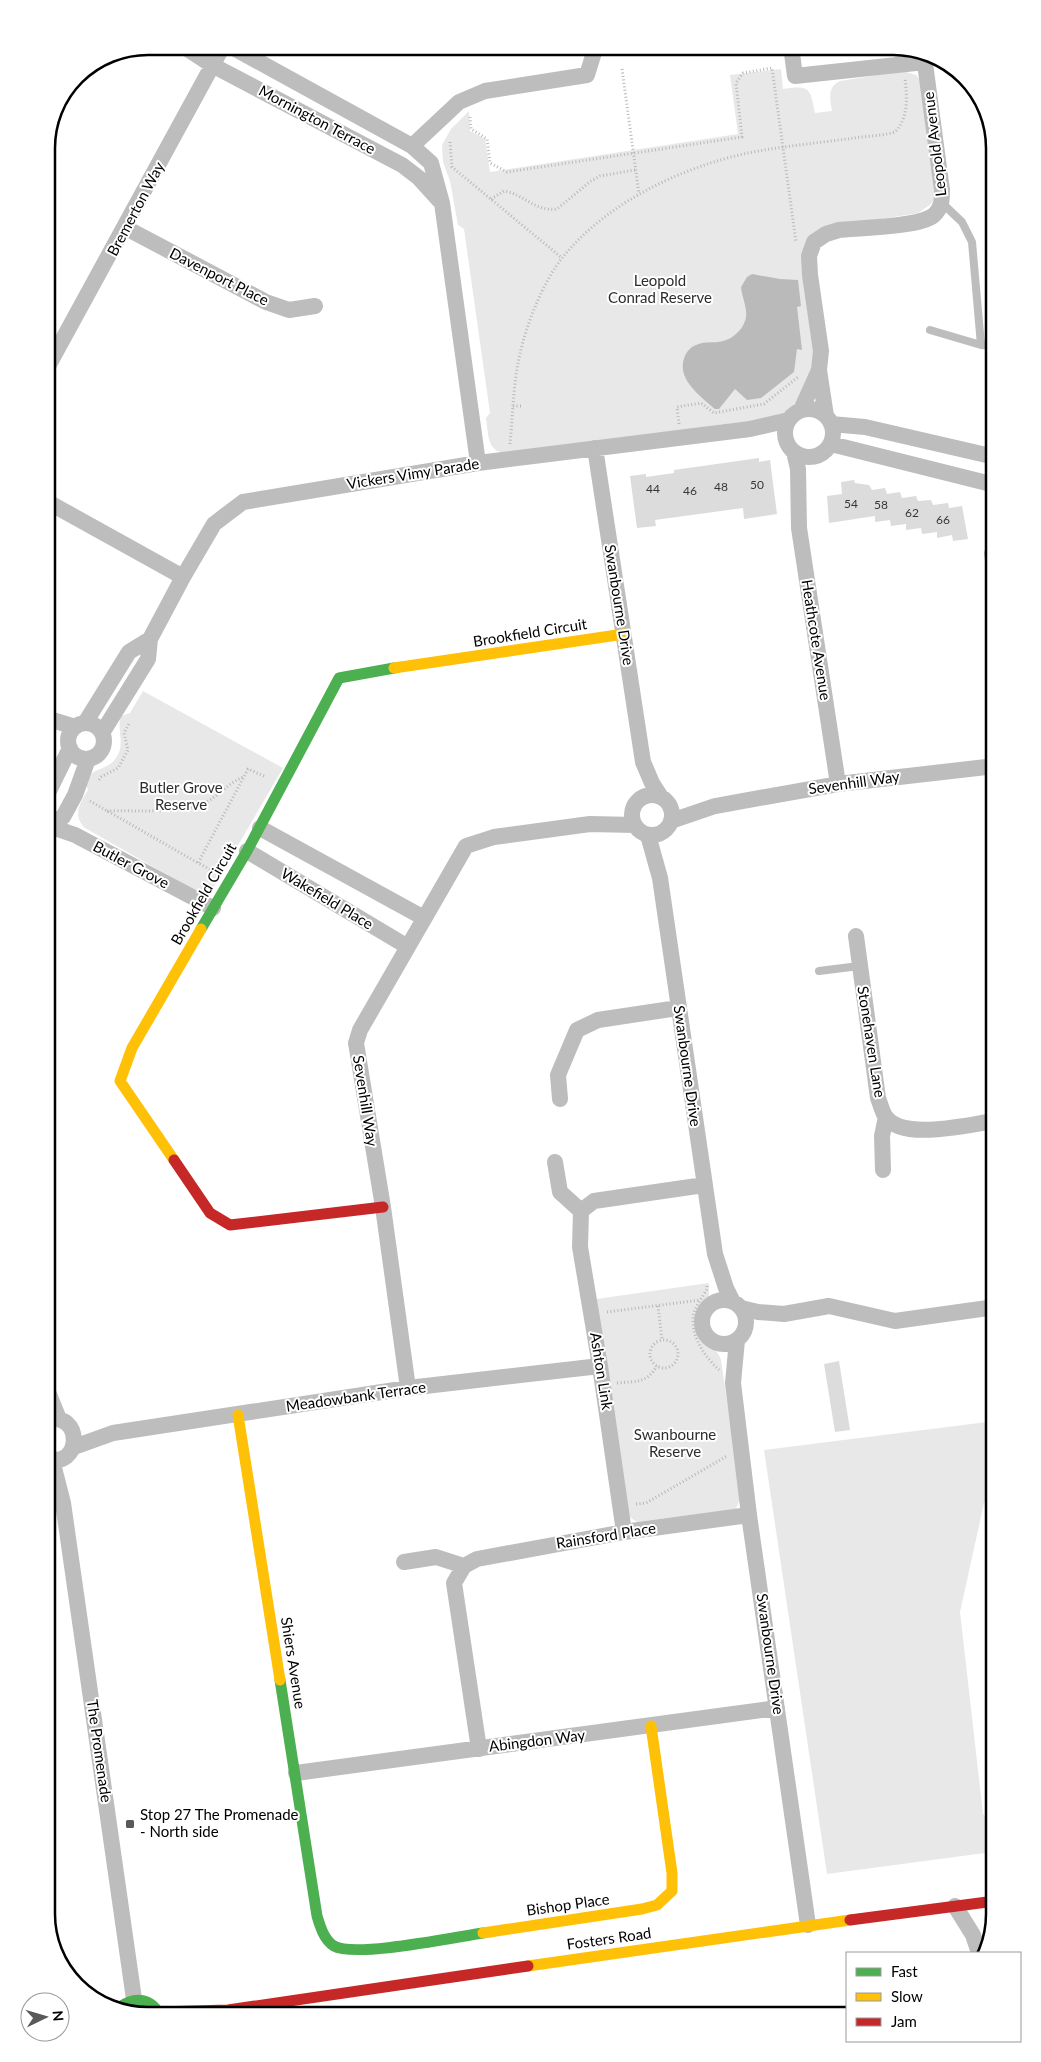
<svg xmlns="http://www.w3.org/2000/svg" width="1041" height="2062" font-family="Lato,sans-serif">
  <rect width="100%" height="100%" fill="#fff"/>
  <path fill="#e8e8e8" d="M781,69L783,89C810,85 810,88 815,113L832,111C830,99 827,87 840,81L903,71L916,75L922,82L936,196L931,204L918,213L826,228L814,235L818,356L794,412L778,418L733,423L514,454C487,454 489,440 486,418L490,413L464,229L458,225L450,181L443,162L442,145L451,129L469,111L470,131L485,139L490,172L738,134L730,75Z
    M143,691L283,768L212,890L206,892L194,890L85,828C72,815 80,803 88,790L85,781C93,767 107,771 116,758C126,744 116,730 121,716L130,713Z
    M709,1283C709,1287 709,1292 709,1295C705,1311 690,1317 701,1337C707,1347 718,1348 721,1360L740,1489L741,1496L736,1509L637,1522L628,1516L596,1299Z
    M995,1421V1488L984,1503L960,1612L983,1814L995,1827V1849L985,1853L827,1874L764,1450Z"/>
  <path fill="#bababa" d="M752,274L780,279L798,280L801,306L797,307L802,350L797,349L794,372L761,398L747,400L735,389L719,409H715C700,396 675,378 685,356C687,351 691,347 696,345C711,339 721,347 736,334C740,330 743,327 745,321C749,311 742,298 741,287L747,277Z"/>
  <path fill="#dcdcdc" d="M759,458V462L770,460L777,514L744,519L743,508L655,520L656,526L637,528L630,476L646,474V477L674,473V470Z
    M854,480L855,483L869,485L872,490L885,488L887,494L900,492L902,498L916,496L918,501L931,500L933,505L948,503L949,508L962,506L968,539L953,541L952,535L937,538V532L922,534L921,528L906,530V524L891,526L890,520L875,522V516L829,523L827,496L842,494L841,482Z
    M839,1361L850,1430L835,1432L824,1364Z"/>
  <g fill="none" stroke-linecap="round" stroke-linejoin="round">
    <path stroke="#b8b8b8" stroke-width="3" stroke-dasharray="1 2.5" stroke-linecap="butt" d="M622,69L639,194
      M470,117L471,129L487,139L490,163L507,172L742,137L736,83L743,73L772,68L796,242
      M450,142L452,167L562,258
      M491,199L504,191C524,194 535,212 557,209L591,181L600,176L635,170
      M513,406H521
      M679,424L677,407L701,403L714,413L764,404L798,377
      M510,444C513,414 513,383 520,354C526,325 544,280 563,257C606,203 682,167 748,153C783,146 819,143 854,138C867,136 882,136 895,132C909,117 907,97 905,78
      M99,780L101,777L118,768L128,750L124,733L130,722
      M90,801L198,863
      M107,811C134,810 181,814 204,803C218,797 228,783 243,777
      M213,871L198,863L248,769L266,777
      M707,1286V1289C703,1297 693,1309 693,1318C692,1338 705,1357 719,1370
      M658,1306L662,1340
      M607,1312L700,1300
      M650 1354a14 14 0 1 1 28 0a14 14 0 1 1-28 0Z
      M617,1383C636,1381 646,1384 657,1366
      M636,1504L646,1503L727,1456"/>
    <path stroke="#bdbdbd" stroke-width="8" d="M942,203L962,222L972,242L981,345
      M930,330L981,345L995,346
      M819,971L859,966"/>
    <path stroke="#bdbdbd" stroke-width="16" d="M183,46L212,65L402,165L419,178L439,200
      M230,46L412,146L431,163L442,203L478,463
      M791,46L795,76L925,62
      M412,146L459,102L485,91L587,75L596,46
      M126,228L266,302L289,310L315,306
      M46,370L223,46
      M785 433a24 24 0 1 1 48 0a24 24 0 1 1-48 0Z
      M801,410L819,370
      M826,416L819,370L821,351L810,275L809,256L814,242L826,234L839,230C859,228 921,227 934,215C942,208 942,199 942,190L924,56
      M831,424L865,427L995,457
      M831,444L995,485
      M595,448L643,762L652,783L661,797
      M794,452L798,469L799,528L838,784
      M46,501L183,577
      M992,553L995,573
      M46,718L75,727
      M85,723L129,652L150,639
      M68 741a18 18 0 1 1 36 0a18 18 0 1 1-36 0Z
      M102,733L148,659L150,639L183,577L214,524L243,502L478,463L750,429L789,420
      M632 815a20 20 0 1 1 40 0a20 20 0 1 1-40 0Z
      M46,797L70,748
      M671,821L715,806L838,784L995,766
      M46,824L63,817L75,795L88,759
      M46,825L75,835L213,908
      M260,828L424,918
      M648,835L660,878L715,1254L726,1288L733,1302
      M247,851L408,947
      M856,936L878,1098C880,1103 882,1111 885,1116C902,1142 969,1124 995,1121
      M560,1099L558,1075L577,1030L598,1020L678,1008
      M555,1162L560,1192L581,1211
      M883,1170L882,1136L886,1117
      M702 1322a22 22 0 1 1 44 0a22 22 0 1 1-44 0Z
      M741,1308L758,1312L784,1314L829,1306L895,1321L995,1307
      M737,1340L733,1383L749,1515L808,1925
      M46,1387L59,1419
      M408,1388L383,1207L356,1043L360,1030L466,846L494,837L590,824L635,825
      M74,1447L113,1433L408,1388L600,1366
      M46,1458C82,1471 84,1410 46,1420
      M52,1460L63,1503L134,1999
      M624,1532L600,1366L580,1247L581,1211L594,1201L704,1185
      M404,1562L436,1557L464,1566
      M479,1749L454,1583L464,1566L477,1559L624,1532L749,1515
      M296,1773L777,1708
      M955,1906L973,1935L979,1953"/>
    <path stroke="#4caf50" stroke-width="11" d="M201,929L247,851L339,678L394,668
      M280,1680L317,1916C320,1926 324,1940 334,1946C355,1958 455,1937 483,1933
      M120,2007C135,1996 152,1998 160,2016"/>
    <path stroke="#ffc107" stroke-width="11" d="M394,668L624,634
      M174,1160L120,1081L132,1048L201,929
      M238,1415L280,1680
      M483,1933L642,1909L657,1905L672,1891V1873L651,1726
      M528,1966L850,1920"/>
    <path stroke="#c62828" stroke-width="11" d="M174,1160L210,1213L230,1225L383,1207
      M850,1920L995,1901
      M159,2012L228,2010L528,1966"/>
  </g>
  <rect fill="#595959" stroke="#fff" stroke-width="2" x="125" y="1819" width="10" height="10" rx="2.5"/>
  <g text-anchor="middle" stroke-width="4" stroke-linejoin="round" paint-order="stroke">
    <g font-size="12" fill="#373737">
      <text x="757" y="489">50</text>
      <text x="721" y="491">48</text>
      <text x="653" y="493">44</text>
      <text x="690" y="495">46</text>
      <text x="851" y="508">54</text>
      <text x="881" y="509">58</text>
      <text x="912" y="517">62</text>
      <text x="943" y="524">66</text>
    </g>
    <g font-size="15" fill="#000" stroke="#fff">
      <text transform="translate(317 120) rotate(28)" y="5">Mornington Terrace</text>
      <text transform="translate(935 144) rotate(-97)" y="5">Leopold Avenue</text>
      <text transform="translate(136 209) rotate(-62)" y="5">Bremerton Way</text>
      <text transform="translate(219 277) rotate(27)" y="5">Davenport Place</text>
      <text transform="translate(413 474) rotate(-9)" y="5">Vickers Vimy Parade</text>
      <text transform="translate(619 605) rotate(81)" y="5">Swanbourne Drive</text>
      <text transform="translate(530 633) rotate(-9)" y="5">Brookfield Circuit</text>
      <text transform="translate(816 640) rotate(81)" y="5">Heathcote Avenue</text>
      <text transform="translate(854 783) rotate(-8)" y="5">Sevenhill Way</text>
      <text transform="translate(131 865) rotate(28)" y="5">Butler Grove</text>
      <text transform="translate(204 894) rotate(-60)" y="5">Brookfield Circuit</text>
      <text transform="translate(327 899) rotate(31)" y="5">Wakefield Place</text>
      <text transform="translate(871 1042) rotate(81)" y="5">Stonehaven Lane</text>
      <text transform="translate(687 1066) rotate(82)" y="5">Swanbourne Drive</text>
      <text transform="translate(365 1101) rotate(81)" y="5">Sevenhill Way</text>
      <text transform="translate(601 1371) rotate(81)" y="5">Ashton Link</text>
      <text transform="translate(356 1397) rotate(-8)" y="5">Meadowbank Terrace</text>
      <text transform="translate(606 1536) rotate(-9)" y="5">Rainsford Place</text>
      <text transform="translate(770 1654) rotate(82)" y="5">Swanbourne Drive</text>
      <text transform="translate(293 1663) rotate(81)" y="5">Shiers Avenue</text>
      <text transform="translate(537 1741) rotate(-7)" y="5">Abingdon Way</text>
      <text transform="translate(99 1751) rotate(82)" y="5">The Promenade</text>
      <text transform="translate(568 1905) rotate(-8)" y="5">Bishop Place</text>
      <text transform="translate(609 1939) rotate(-8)" y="5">Fosters Road</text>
    </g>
    <g font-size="15" fill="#2d2d2d" stroke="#fff">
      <text x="660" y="286">Leopold<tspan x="660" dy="17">Conrad Reserve</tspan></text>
      <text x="181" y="793">Butler Grove<tspan x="181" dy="17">Reserve</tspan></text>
      <text x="675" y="1440">Swanbourne<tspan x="675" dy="17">Reserve</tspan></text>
    </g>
    <g font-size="15" fill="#000" stroke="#fff" text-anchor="start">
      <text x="140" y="1820">Stop 27 The Promenade<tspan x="140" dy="17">- North side</tspan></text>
    </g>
  </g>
  <path d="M0 0H1041V2062H0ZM148 55H893A93 93 0 0 1 986 148V1914A93 93 0 0 1 893 2007H148A93 93 0 0 1 55 1914V148A93 93 0 0 1 148 55Z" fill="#fff" fill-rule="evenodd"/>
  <path fill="none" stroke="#000" stroke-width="2.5" d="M148 55H893A93 93 0 0 1 986 148V1914A93 93 0 0 1 893 2007H148A93 93 0 0 1 55 1914V148A93 93 0 0 1 148 55Z"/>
  <rect x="846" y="1952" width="175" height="90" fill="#ffffff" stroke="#999999"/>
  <rect x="856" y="1968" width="25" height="8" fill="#4caf50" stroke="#999999"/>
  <text x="891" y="1977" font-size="15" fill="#000000">Fast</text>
  <rect x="856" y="1993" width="25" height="8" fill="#ffc107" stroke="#999999"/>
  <text x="891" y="2002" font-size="15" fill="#000000">Slow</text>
  <rect x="856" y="2018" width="25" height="8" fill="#c62828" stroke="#999999"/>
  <text x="891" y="2027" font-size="15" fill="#000000">Jam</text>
  <g transform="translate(45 2017) rotate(85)"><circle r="24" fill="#ffffff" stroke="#999999"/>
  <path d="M0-4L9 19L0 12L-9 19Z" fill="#595959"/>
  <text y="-8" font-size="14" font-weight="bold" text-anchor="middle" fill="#000000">N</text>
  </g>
</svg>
